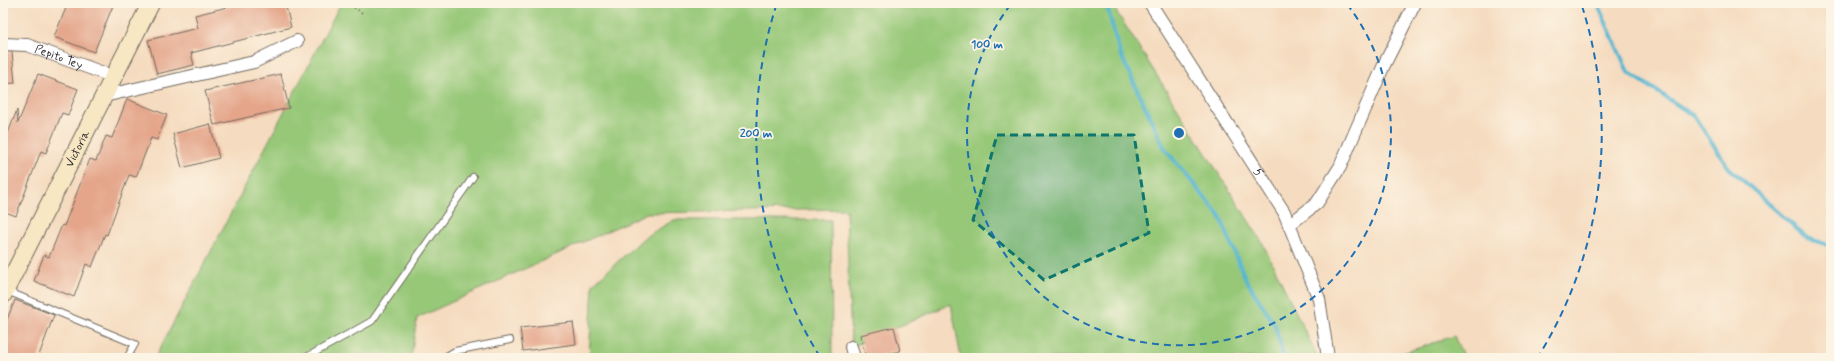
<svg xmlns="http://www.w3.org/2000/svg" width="1834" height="361" font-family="Mynerve,sans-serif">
  <rect width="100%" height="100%" fill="#fcf5e5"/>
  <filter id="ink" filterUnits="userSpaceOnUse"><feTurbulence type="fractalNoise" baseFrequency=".025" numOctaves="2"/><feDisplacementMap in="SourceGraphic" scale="8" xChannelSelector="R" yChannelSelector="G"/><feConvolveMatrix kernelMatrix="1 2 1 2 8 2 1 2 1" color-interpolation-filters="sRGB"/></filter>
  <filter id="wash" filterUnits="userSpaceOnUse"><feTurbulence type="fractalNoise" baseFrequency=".012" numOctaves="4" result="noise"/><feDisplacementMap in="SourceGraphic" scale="16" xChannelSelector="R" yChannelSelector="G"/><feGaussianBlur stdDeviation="0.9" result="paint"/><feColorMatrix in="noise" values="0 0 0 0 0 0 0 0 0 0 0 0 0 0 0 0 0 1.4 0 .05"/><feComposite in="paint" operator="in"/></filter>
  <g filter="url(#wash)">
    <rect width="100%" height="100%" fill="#f5dbbf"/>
    <path fill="#97c878" stroke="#617a52" d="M341,3H1111L1262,242L1318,358H961L951,304L851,347L846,209L647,213L417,318L411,358H155Z
      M674,220H831L832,358H589L593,284L645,237Z
      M1454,336L1464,358H1387H1388Z"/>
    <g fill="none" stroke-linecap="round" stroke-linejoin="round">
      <path stroke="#54b6d2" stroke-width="4" d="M1106,3L1120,53L1165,149L1220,216L1245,278L1275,325L1284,358
        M1597,3L1628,72L1694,116L1729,168L1807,238L1831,246"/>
    </g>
    <g id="blocks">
      <path fill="#e4a58a" d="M68,3H114L94,52L54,37Z
        M244,3H285L291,27L191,53L194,65L157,74L148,40L198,28L195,15Z
        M3,52H12L15,83L3,84Z
        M38,74L78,89L68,115L62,113L46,153L41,151L16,216L3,211V146L17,110L18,123Z
        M281,74L289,108L214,125L205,91Z
        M127,99L167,115L157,140L151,138L136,177L129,175L107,235L105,234L92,267L86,264L74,297L34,281L44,255L49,257L62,225L64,226L90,159L96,161L106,136L112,138Z
        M210,124L219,158L182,168L173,134Z
        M15,300L54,315L38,358H3V329Z
        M573,322L576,344L523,351L520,328Z
        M894,327L900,351L866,358L860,335Z"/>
    </g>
  </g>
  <g filter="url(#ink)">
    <use href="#blocks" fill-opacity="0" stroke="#72695f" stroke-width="1"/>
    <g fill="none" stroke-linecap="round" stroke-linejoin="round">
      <g stroke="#72695f" stroke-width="8">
        <path id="service" d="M7,291L135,344L127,358
          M305,358L372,321L473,177
          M443,358L455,351L510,340"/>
      </g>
      <g stroke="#72695f" stroke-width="14">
        <g id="minor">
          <path id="s1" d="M1150,3L1284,212L1319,299L1328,358"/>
          <path id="s2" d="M3,44L27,45L114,77"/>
          <path d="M104,96L254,62L297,41"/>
          <path d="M1289,225L1317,203L1340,167L1384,65L1415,3"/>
          <path d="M851,347L854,358"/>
        </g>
      </g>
      <g stroke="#72695f" stroke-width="19">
        <g id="secondary">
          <path id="s3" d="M3,295L151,3"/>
        </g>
      </g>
      <path stroke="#72695f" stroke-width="2.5" stroke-dasharray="1 3" stroke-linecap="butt" d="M348,3L362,13"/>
      <use href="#service" stroke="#fff" stroke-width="6"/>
      <use href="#minor" stroke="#fff" stroke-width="12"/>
      <use href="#secondary" stroke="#f7e8c3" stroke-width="17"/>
    </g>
  </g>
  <path fill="#0f766e" fill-opacity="0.2" stroke="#0f766e" stroke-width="3" stroke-dasharray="8 5" stroke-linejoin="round" d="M997,135H1134L1149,233L1044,280L973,220Z"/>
  <g fill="none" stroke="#1f6fb2" stroke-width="2" stroke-dasharray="7 5">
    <path d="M1347 4A212 212 0 1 1 1011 4"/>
    <path d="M820 357A423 423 0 0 1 776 6M1582 6A423 423 0 0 1 1538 357"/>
  </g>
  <g text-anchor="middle" stroke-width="3.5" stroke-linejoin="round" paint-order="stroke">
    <g font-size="12" fill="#2b2b2b" stroke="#fcf5e5">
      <text dy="4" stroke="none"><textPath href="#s2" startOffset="58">Pepito Tey</textPath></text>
      <text dy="4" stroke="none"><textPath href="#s3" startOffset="164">Victoria</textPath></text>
      <text dy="4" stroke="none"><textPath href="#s1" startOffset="201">5</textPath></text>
    </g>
  </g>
  <circle cx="1179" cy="133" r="6" fill="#1f6fb2" stroke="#fcf5e5" stroke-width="2"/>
  <g font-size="12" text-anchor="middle" font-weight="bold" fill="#1f6fb2" stroke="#fcf5e5" stroke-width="3.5" stroke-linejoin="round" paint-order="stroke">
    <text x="987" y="48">100 m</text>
    <text x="756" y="137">200 m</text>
  </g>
  <rect width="1834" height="361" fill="none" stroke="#fcf5e5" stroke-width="16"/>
</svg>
